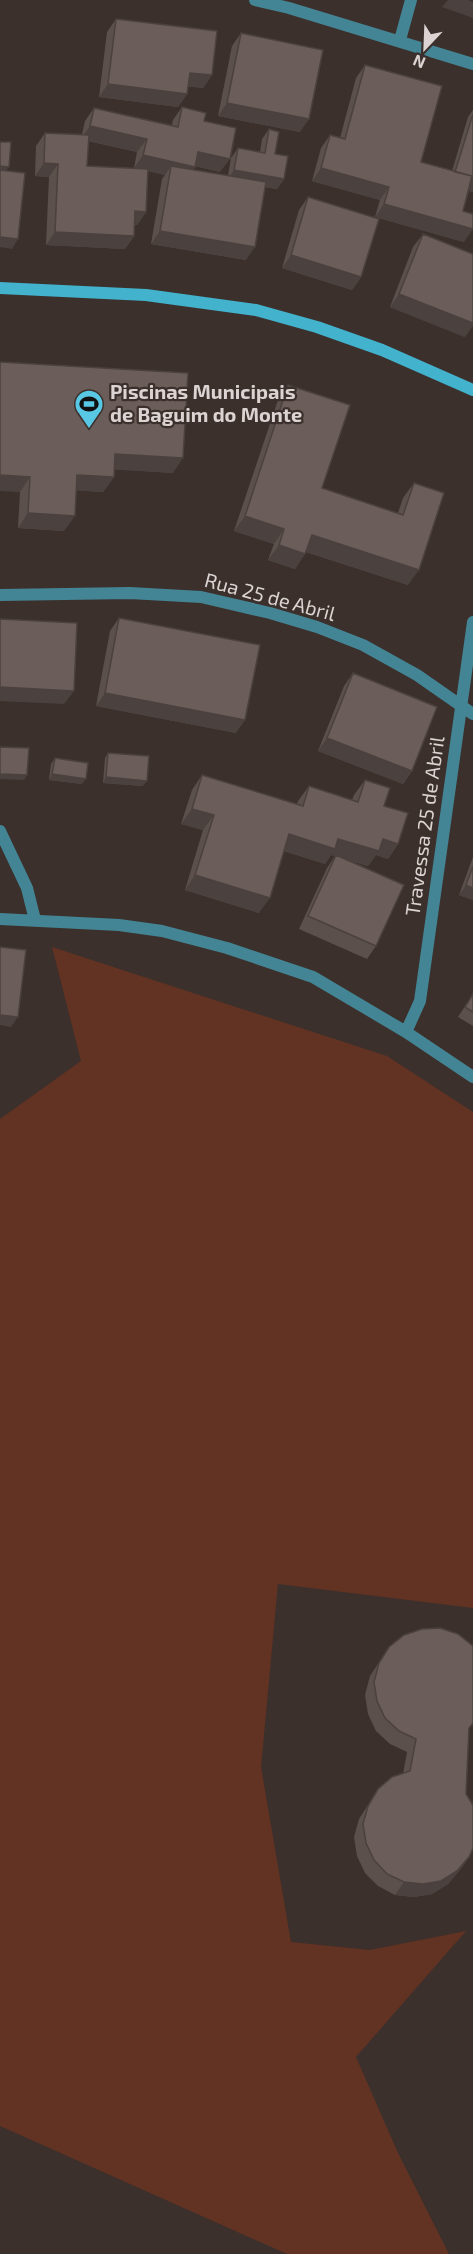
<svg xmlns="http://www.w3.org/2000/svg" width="473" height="2254" font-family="'Exo 2',sans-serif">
  <rect width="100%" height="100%" fill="#3b302c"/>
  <path fill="#623223" d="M52,947L387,1056L473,1112V1608L278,1584L261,1767L291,1942L370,1950L466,1931L356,2057L398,2153L449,2254H287L0,2126V1119L81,1061Z"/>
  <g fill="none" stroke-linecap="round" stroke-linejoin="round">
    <path stroke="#448595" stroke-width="12" d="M255,0L289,8L473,64
      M400,40L411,0
      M0,595L130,593L201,597L270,613L317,627L363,645L417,675L473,714
      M0,831L27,888L35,920
      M0,919L119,925L162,931L227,948L313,977L406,1032L473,1077
      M406,1032L420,1001L473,622"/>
    <path stroke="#42b2cd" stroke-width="12" d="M0,288L146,295L256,310L317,327L382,350L473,390"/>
  </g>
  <path fill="#5c504d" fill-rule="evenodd" d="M116,19L212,75L203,88L188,86L187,94L178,107L99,97L107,32Z
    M241,33L300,132L218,116L232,46Z
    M365,65L421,162L452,171L468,117L473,110V192L469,191L463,211L464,242L375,217L380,200L312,181L321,148L330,135L340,138L356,78Z
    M182,107L204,121L220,172L195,166L192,170L228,176L231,158L238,148L260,152L262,139L269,129L284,179L277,189L265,187L246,260L151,244L162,179L165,175L148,171L146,212L137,225H134V236L125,249L46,245L49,177L35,176L36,146L45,133L82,134L85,121L94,108L172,125L173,120ZM88,141L137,152L134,168L138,169L87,166Z
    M308,197L361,277L352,290L282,268L299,210Z
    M423,234L465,337L390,307L413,247Z
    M0,362L173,473L114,469V477L103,492L76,490L64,531L18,528L20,492Z
    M288,385L322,488L398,513L403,498L414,483L408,585L306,552L295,569L268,560L274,544L234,531L278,400Z
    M119,618L236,733L96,706L110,631Z
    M353,673L412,771L403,784L318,751L344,686Z
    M108,753L143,786L103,783L105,758Z
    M55,758L82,784L49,780L51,764Z
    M202,775L297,804L298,801L309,786L352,800L354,795L365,780L384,806L398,844L388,859L376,855L368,866L344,859L376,946L367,959L299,929L327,868L335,856L331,855L325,864L284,851L259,913L185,890L203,830L181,824L192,790Z
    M473,857V900L459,895Z
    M473,994V1026L458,1017Z
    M389,1647L469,1730L466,1794L469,1857L460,1870L448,1884L432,1894L414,1897L395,1895L378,1886L365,1873L357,1856L354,1837L359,1819L378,1789L403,1774L407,1752L390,1744L376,1731L368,1714L365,1695L370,1676Z"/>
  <path fill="#4b413e" d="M448,0H468L473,2V18L442,7Z
    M190,73L212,75L203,88L181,86Z
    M108,84L187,94L178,107L99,97Z
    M227,103L309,119L300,132L218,116Z
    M90,126L147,139L137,152L81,139Z
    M198,152L230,159L220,172L189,165Z
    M143,155L195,167L186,180L171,166L165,175L134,168Z
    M44,163L58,164L49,177L35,176Z
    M0,166L9,167L5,172H0Z
    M321,168L389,187L380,200L312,181Z
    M234,170L284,179L277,189L227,180Z
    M454,175L473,181V192L447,185Z
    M384,204L473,229L464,242L375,217Z
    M135,211L146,212L137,225L126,224Z
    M160,231L255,247L246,260L151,244Z
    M55,232L134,236L125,249L46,245Z
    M0,237L18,239L12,249L0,247Z
    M291,255L361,277L352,290L282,268Z
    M399,294L473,323V326L465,337L390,307Z
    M115,454L183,458L173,473L104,469Z
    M0,475L30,477L20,492L0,491Z
    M77,475L114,477L103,492L66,490Z
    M28,513L75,516L64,531L18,528Z
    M245,516L284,529L274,544L234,531Z
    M312,535L419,570L408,585L301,550Z
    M279,545L305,554L295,569L268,560Z
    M0,687L74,691L64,704L0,701Z
    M105,693L245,720L236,733L96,706Z
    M327,738L412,771L403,784L318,751Z
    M0,774L27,775L24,780L0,779Z
    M52,774L86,779L82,784L49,780Z
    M106,777L147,781L143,786L103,783Z
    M192,809L214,815L203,830L181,824Z
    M289,834L338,839H383L398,844L388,859L376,855L368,866L331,855L325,864L279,849Z
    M195,875L270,898L259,913L185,890Z
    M466,885L473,888V900L459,895Z
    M0,1015L18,1017L11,1027L0,1025Z
    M469,1857L460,1870L448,1884L432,1894L414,1897L395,1895L404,1882Z"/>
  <path fill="#6b5d59" stroke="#4b413e" stroke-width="1.5" d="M116,19L217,31L212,75L190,73L187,94L108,84Z
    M241,33L323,50L309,119L227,103Z
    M365,65L442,86L421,162L472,176L463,211L473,214V229L384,204L389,187L321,168L330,135L345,139Z
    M182,107L206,113L204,121L236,128L230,159L198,152L195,167L143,155L147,139L90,126L94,108L178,127Z
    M473,114V181L471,180L472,176L455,172Z
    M269,129L279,132L275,154L288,156L284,179L234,170L238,148L265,153Z
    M45,133L89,135L87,166L148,169L146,212L135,211L134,236L55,232L58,164L44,163Z
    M0,142H11L9,167L0,166Z
    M171,166L266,182L255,247L160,231Z
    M0,170L25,173L18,239L0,237Z
    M308,197L379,219L361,277L291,255Z
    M423,234L473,254V323L399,294Z
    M0,362L188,373L183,458L115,454L114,477L77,475L75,516L28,513L30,477L0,475Z
    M288,385L350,405L322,488L403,515L414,483L444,493L419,570L312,535L305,554L279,545L284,529L245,516Z
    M119,618L260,645L245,720L105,693Z
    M0,619L77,623L74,691L0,687Z
    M353,673L437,707L412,771L327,738Z
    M0,747L29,748L27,775L0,774Z
    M108,753L149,756L147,781L106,777Z
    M55,758L88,763L86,779L52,774Z
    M202,775L303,806L309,786L358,802L365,780L390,788L384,806L408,813L398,844L383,839L379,851L338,839L335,849L289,834L270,898L195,875L214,815L192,809Z
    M336,855L404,885L376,946L308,916Z
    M473,866V888L466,885Z
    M0,947L26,950L18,1017L0,1015Z
    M473,994V1012L465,1007Z
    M440,1628L458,1634L473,1646V1723L469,1728L466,1794L473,1805V1848L469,1857L457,1871L441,1881L423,1884L404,1882L387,1874L374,1860L366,1843L363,1824L368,1806L378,1789L392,1777L410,1771L416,1739L399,1731L385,1718L377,1701L374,1682L379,1663L389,1647L404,1635L422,1629Z"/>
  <defs>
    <g id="stadium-pin" transform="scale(1.5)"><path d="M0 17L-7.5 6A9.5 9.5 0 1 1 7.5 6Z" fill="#59c8e4" stroke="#3b302c"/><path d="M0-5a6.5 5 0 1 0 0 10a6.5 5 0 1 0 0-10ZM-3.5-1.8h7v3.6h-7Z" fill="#111"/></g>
  </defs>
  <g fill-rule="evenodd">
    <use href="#stadium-pin" x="89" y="404"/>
  </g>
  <g text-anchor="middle" stroke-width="4.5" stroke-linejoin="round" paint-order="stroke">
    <g font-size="20" font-weight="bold" fill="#dcd4d2" stroke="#3b302c" text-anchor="start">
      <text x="110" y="399">Piscinas Municipais<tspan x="110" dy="23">de Baguim do Monte</tspan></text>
    </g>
    <g font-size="20" fill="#dcd4d2" stroke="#3b302c">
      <text transform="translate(270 597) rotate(15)" y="7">Rua 25 de Abril</text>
      <text transform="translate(425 826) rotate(-82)" y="7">Travessa 25 de Abril</text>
    </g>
  </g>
  <g transform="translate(425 48) rotate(203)" stroke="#3b302c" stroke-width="4.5" paint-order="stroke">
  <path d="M0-4.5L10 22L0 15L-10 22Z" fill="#dcd4d2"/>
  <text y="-9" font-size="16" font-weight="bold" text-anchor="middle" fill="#dcd4d2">N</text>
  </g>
</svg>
